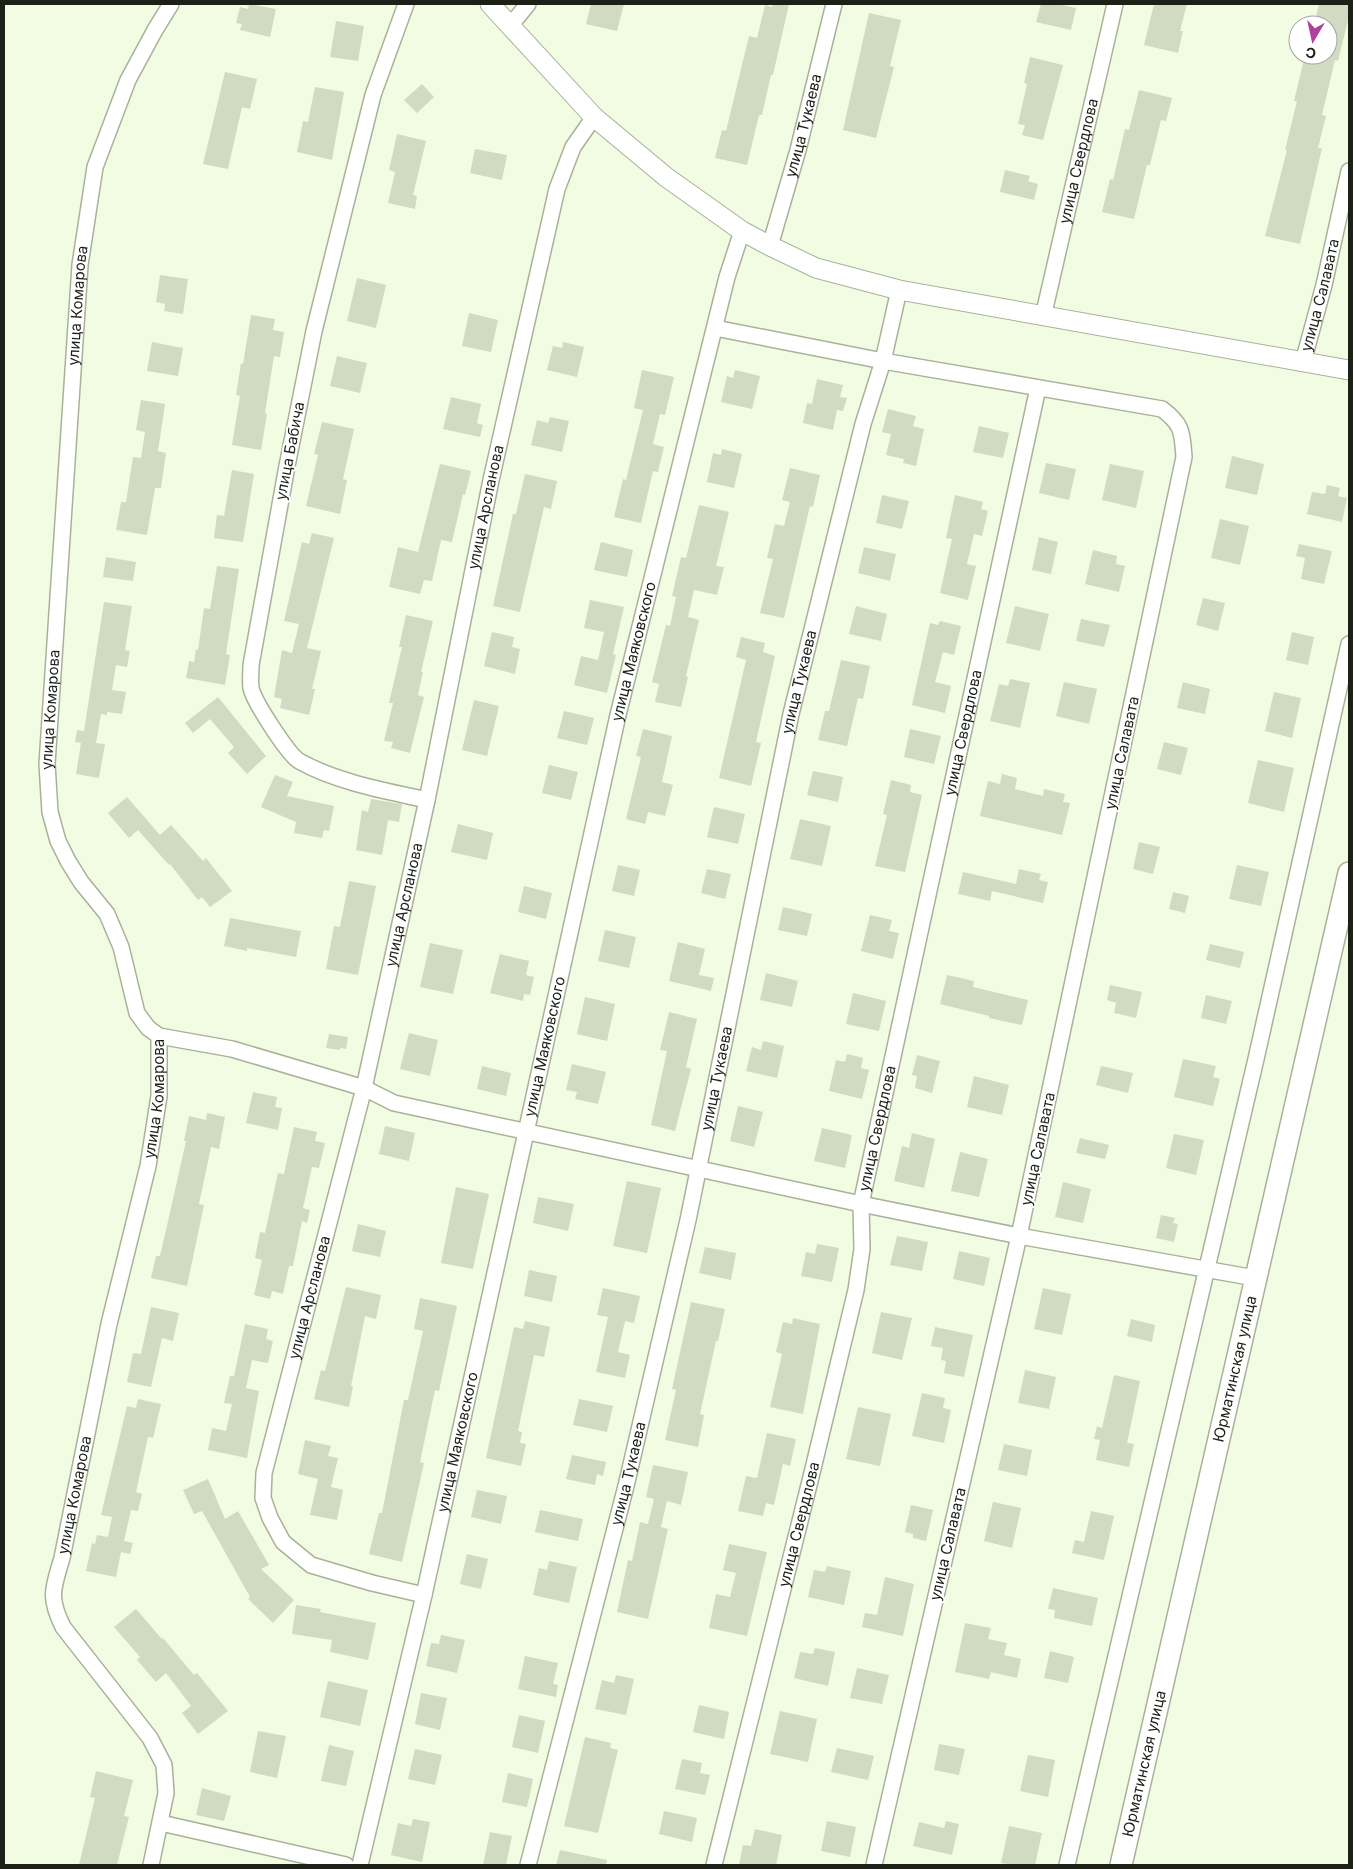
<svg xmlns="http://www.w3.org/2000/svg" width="1353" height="1869" font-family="Inter,sans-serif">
  <rect width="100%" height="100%" fill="#f2fce2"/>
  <path fill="#d1dbc1" d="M249,4L276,9L270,37L240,30L242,24L236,23L240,7L248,9Z
    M591,4H624L617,31L586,24Z
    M773,4H789L773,75H771L762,115H759L747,165L715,158L722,130L726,131L749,36L757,38L765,5L772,7Z
    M1041,4H1058L1076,8L1071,30L1036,22Z
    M1154,4H1187L1180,31H1183L1178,53L1144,45Z
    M1319,4H1349V16L1338,61L1335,60L1322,115L1326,116L1318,148H1322L1300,244L1265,236L1287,150H1285L1297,101H1294L1305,55H1328V25H1314Z
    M869,13L901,20L890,66L894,67L876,138L843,130Z
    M336,21L364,26L358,61L330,57Z
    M1030,57L1063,65L1043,140L1022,135L1025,125L1018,124L1027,84L1024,83Z
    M225,72L257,79L250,109L242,107L228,169L203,164Z
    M422,84L434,97L417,113L404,100Z
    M315,87L344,92L332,160L297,152L303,121L308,122Z
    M1139,90L1172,98L1166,121L1161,120L1150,165H1147L1134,219L1102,212L1110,179L1113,180L1125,129L1129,130Z
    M397,134L426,141L413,195L417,196L415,209L388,203L395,172L389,170Z
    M475,149L507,155L502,180L470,173Z
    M1005,170L1030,176L1028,181L1038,184L1034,200L1000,192Z
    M160,275L188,279L183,314L164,311L165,304L156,302Z
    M357,278L386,285L376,328L347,321Z
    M469,313L498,320L491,352L462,346Z
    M251,315L275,319L273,330L284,332L280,357L274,356L265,413L267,414L261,450L232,445L240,396L236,395L241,363L243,364Z
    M152,342L183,348L178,376L147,371Z
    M563,342L584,347L577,377L547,370L553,346L562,348Z
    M337,356L367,363L360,393L330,386Z
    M642,370L674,377L665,415L660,414L653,444L664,447L658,472L653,471L641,523L614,517L623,479L626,480L643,410L634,408Z
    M735,370L760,376L752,409L721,402L727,376L733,378Z
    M817,379L843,385L840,397L847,398L843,411L837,410L833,430L803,423L807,403L812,404Z
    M451,397L481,404L477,423L483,425L480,437L443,429Z
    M141,400L165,404L158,451L166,453L161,488H155L147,535L116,530L121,502H126L133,457L141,458L145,432L136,430Z
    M888,409L916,416L913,426L924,429L916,466L903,463L904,459L886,455L891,434L882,432Z
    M550,417L569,421L562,452L531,445L537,420L548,423Z
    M322,422L354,429L343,479L347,480L340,514L306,506L318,455L314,454Z
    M979,426L1009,433L1003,458L973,452Z
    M722,449L742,454L734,488L707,482L713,453L721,455Z
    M1232,456L1264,464L1257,495L1225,488Z
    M1046,463L1076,469L1069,500L1039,493Z
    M440,464L471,471L465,495L463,494L452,542L441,540L432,581L424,580L420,594L389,587L398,547L418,552Z
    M1110,464L1144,471L1136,508L1102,500Z
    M790,468L820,475L813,507L810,506L805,527L784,618L760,613L773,559L767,558L775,524L784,526L790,502L782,500Z
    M232,470L254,474L243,542L214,538L217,515L224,516Z
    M525,474L557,481L551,509L544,507L520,612L493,606L513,514H516Z
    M1327,485L1340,488L1338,496L1347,498L1342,522L1307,514L1312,492L1325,494Z
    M882,495L909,501L902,529L876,523Z
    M955,495L983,502L981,509L988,511L982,536L974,534L967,564L976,566L968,600L940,593L952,539L946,538Z
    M699,505L729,512L716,566L724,567L717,595L694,590L688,617L699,620L686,676L688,677L681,707L655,702L659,684L652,682L666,625L670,626L676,597L672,596L681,557L686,558Z
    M1220,519L1249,526L1240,565L1211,558Z
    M312,533L334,538L307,648L321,651L312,689H315L309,715L280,708L282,699L274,697L282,650L292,653L299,624L284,621L302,542L309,544Z
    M1039,537L1058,542L1051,574L1032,570Z
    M601,542L633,550L627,577L594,570Z
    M1299,544L1332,551L1324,584L1301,579L1305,558L1296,556Z
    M864,547L896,554L890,581L858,573Z
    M1093,550L1117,556L1116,564L1125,566L1119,592L1085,584Z
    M106,557L136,562L133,581L103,577Z
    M217,566L239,569L226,654L230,655L225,685L186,678L189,661L194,662L196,649L198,650L204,608L210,609Z
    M1203,598L1225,603L1218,631L1196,625Z
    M590,600L624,607L613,654L616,655L607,693L574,685L581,656L598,660L604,632L584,628Z
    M104,602L132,606L125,650L130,651L127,667L116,665L112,690L126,692L122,714L107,712V715L101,714L96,743L105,744L99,778L76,774L81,743L75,742L77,730L84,731Z
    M856,606L887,614L881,641L849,634Z
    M1015,606L1049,614L1040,651L1006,643Z
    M406,615L433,621L421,672H423L418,695L424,697L410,753L391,748L393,742L384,741L393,703H389L402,647H399Z
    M1081,619L1110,625L1104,647L1076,641Z
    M940,621L961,626L954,655L943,652L935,682L951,686L945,713L912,705L930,623L938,625Z
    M492,632L514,637L512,647L520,649L515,674L484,666Z
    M1292,632L1314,637L1308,665L1286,660Z
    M741,637L765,643L763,652L775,656L756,742L761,743L751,786L719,778L746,660L736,657Z
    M841,660L870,666L863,699L858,698L847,746L818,740L825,711H829Z
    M1010,679L1030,683L1020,728L990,721L999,684L1008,686Z
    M1064,682L1097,689L1089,724L1056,716Z
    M1183,682L1210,689L1205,714L1177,708Z
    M1274,692L1301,698L1292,738L1265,731Z
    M218,697L266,756L247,774L228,753L234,747L210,719L193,733L185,723Z
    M474,700L499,706L487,756L462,750Z
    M564,711L594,718L587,745L557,738Z
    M643,729L672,736L662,782L673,785L665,816L648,812L645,824L626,819L641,757L636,756Z
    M910,729L941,736L934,764L904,757Z
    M1164,742L1188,748L1181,775L1157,769Z
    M1258,760L1294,768L1284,812L1248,803Z
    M549,765L578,772L571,800L542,793Z
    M813,771L843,777L838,802L807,795Z
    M1002,774L1017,778L1015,789L1043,796L1044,789L1065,794L1063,802L1070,803L1062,835L980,816L988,781L1000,784Z
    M275,775L293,782L287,796L334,806L329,831L324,830L322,838L294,833L296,822L261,807Z
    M891,780L911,785L910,792L922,795L905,872L875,866L887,815L883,814Z
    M127,797L160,835L171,825L203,861L206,858L232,891L210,907L202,897L198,900L170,864L169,865L138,830L129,838L108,813Z
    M371,799L402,804L399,822L388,820L382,855L356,850L362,810L368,812Z
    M714,807L745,814L738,844L707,837Z
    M800,819L831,826L822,866L790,859Z
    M458,824L493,833L487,860L451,852Z
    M1139,842L1160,847L1153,874L1133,869Z
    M618,865L640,870L634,896L612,891Z
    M1237,865L1269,872L1261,906L1229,899Z
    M707,869L731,874L725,899L701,893Z
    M1019,869L1041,874L1039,880L1048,882L1043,903L992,891L990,901L958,894L963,872L1016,884Z
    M349,881L376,886L358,975L326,969L334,926L340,927Z
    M524,886L552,893L546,919L518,912Z
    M1173,892L1189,896L1185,913L1169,909Z
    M783,907L812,914L807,936L778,930Z
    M870,915L892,920L889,931L899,933L893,959L861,951Z
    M230,918L301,931L296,957L247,948V951L224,946Z
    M605,930L636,937L629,968L598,961Z
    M678,942L705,949L699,975L714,978L711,991L669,981Z
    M430,943L463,950L453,994L420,987Z
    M1210,944L1244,952L1240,968L1206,960Z
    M500,954L529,961L526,975L534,977L530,995L524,994L523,1001L490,993Z
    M766,973L798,981L792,1007L760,1000Z
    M947,975L974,981L973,987L1028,1000L1022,1025L989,1018V1016L940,1004Z
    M1110,985L1142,992L1136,1018L1114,1013L1116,1003L1107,1000Z
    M853,993L886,1001L879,1031L846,1024Z
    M1206,995L1232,1001L1226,1024L1201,1018Z
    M585,997L615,1004L607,1041L577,1034Z
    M669,1012L697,1019L686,1067L691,1069L675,1131L651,1125L667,1051L660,1050Z
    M409,1033L438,1040L430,1076L400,1069Z
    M329,1034L348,1037L346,1049L340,1048V1050L326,1048Z
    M763,1041L784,1046L777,1078L746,1071L752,1047L761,1050Z
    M847,1054L863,1058L861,1068L869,1070L862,1099L829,1091L836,1060L845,1062Z
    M917,1055L940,1061L932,1093L915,1088L917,1076L912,1075Z
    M1183,1059L1216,1066L1213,1077L1220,1079L1213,1106L1174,1097Z
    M572,1064L606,1072L598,1104L575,1099L577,1092L566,1090Z
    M482,1066L511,1073L506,1096L477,1089Z
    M1101,1066L1133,1073L1128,1093L1096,1085Z
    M974,1076L1009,1085L1002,1115L967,1107Z
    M253,1092L277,1097L275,1107L282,1108L278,1130L246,1123Z
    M738,1106L763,1112L754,1147L730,1141Z
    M207,1113L225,1117L219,1149L211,1147L199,1204L204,1205L187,1286L151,1278L156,1256H160L171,1208L186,1141H184L189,1116L206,1120Z
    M385,1126L415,1133L409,1161L379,1154Z
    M294,1127L317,1132L315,1141L325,1143L319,1168L312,1167L303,1208L310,1210L307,1223L302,1221L293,1266H289L283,1294L272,1291L270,1299L254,1295L262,1260L255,1258L260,1232L265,1233L278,1173L284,1174Z
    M822,1128L852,1135L845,1168L814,1161Z
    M912,1133L935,1139L924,1188L894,1181L902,1146L909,1148Z
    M1174,1134L1204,1140L1196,1175L1166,1168Z
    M1080,1138L1109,1145L1105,1159L1076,1153Z
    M960,1152L988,1159L979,1197L951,1191Z
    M627,1181L661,1188L647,1253L613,1246Z
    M1063,1182L1091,1189L1083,1223L1055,1217Z
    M456,1187L489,1194L473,1269L441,1263Z
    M538,1197L574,1204L568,1231L533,1223Z
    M1161,1215L1175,1218L1173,1223L1178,1224L1174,1242L1156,1238Z
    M358,1224L386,1231L380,1257L352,1251Z
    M897,1236L928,1242L922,1271L890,1265Z
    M817,1244L839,1248L832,1282L801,1276L806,1252L815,1254Z
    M705,1247L736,1253L731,1280L699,1273Z
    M959,1251L990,1258L984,1286L953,1279Z
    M529,1270L557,1276L552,1302L524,1296Z
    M346,1287L381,1295L376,1319L365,1316L351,1386H353L349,1407L314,1399L321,1370L325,1371Z
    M603,1288L640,1296L634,1323L625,1321L618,1352L630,1355L625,1378L596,1372L608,1317L597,1315Z
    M1043,1288L1071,1294L1062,1335L1034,1329Z
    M420,1298L457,1306L439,1391L435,1390L420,1462L424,1463L402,1562L369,1554L379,1513H382L404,1400H408L423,1331L414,1329Z
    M691,1302L725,1309L718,1341H716L700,1414L704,1415L698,1447L665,1440L676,1390L672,1389Z
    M151,1307L179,1313L173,1341L162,1338L151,1387L127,1382L133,1353L141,1354Z
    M881,1312L912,1318L902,1360L872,1353Z
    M793,1318L820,1324L803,1414L770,1407L782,1354L776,1352L783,1322L792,1324Z
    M1131,1319L1155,1325L1152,1342L1127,1336Z
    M525,1321L550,1327L544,1357L534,1355L518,1431L522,1432L520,1443L526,1444L521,1466L486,1458L514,1327L523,1329Z
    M245,1324L268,1329L266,1339L273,1341L268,1363L252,1360L246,1388L259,1391L247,1458L208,1450L212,1428L226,1431L232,1404L224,1403L230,1376H234Z
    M935,1327L973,1335L964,1377L944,1373L946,1361L941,1360L943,1348L931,1346Z
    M1025,1370L1056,1377L1049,1409L1018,1403Z
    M1114,1375L1140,1381L1127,1443L1134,1444L1129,1467L1096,1460L1100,1440L1094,1439L1097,1426L1102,1428Z
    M922,1393L945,1398L943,1408L951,1410L944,1443L912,1436Z
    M138,1399L161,1404L153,1438L148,1437L136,1492L142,1494L138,1511L131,1510L124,1541L133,1543L130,1554L121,1552L116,1577L86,1571L92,1543L95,1544L97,1535L108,1537L112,1517L101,1515L127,1406L136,1408Z
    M579,1399L613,1406L607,1432L573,1425Z
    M858,1407L891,1414L880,1466L846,1459Z
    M767,1433L796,1439L790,1466L783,1464L774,1505L766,1503L763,1516L738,1511L746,1476L757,1478Z
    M305,1440L331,1446L328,1456L338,1458L331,1487L343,1490L337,1520L310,1515L318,1479L298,1474Z
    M1004,1444L1032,1450L1027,1476L998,1470Z
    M572,1455L606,1462L603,1476L597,1474L595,1485L566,1479Z
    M653,1465L688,1472L681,1505L667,1501L661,1527L668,1529L648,1619L617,1612L628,1560L632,1561L640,1522L648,1524L654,1499L646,1497Z
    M208,1479L225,1519L238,1511L269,1565L261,1569L294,1600L273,1623L248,1599L250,1597L202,1511L194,1514L183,1490Z
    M477,1490L507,1496L501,1524L471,1517Z
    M993,1502L1021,1508L1012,1548L984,1541Z
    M911,1505L933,1510L926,1541L913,1538V1534L905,1532Z
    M540,1510L583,1519L578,1541L535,1532Z
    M1091,1511L1114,1516L1104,1560L1072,1553L1075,1540L1084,1542Z
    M729,1544L767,1552L747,1636L709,1628L716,1594L730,1597L736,1573L723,1570Z
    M467,1554L488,1559L481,1589L460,1584Z
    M549,1561L577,1567L569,1603L533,1595L539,1568L547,1570Z
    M827,1566L851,1571L844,1605L808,1597L814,1570L825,1572Z
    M885,1577L914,1584L903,1636L862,1627L865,1613L877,1615Z
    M1053,1588L1098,1598L1092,1626L1054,1618L1055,1610L1048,1609Z
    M296,1605L321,1609L320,1612L376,1623L368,1660L330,1652L332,1640L292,1634Z
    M136,1609L162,1639L163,1638L194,1675L197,1673L228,1711L198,1734L182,1713L191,1706L166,1673L156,1682L137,1660L140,1657L114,1627Z
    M965,1623L991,1628L988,1639L1007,1643L1004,1655L1021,1659L1017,1678L991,1672L989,1679L955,1672Z
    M441,1635L465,1640L457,1673L426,1666L431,1643L439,1644Z
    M815,1648L835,1652L828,1686L794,1678L800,1652L813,1654Z
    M1050,1651L1074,1657L1068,1683L1044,1678Z
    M525,1656L558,1663L553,1684L558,1685L556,1697L518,1689Z
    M857,1668L889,1675L882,1704L850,1698Z
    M616,1675L634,1679L626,1715L595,1709L602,1680L614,1683Z
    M328,1681L368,1690L360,1726L320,1717Z
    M421,1693L447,1698L440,1730L415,1724Z
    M699,1705L729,1712L724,1739L693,1732Z
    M780,1711L817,1719L808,1762L770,1754Z
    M519,1715L545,1721L538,1753L512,1747Z
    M258,1731L286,1736L277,1778L250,1772Z
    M585,1737L611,1743L610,1748L618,1750L598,1833L564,1826Z
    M939,1744L965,1749L959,1775L934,1770Z
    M329,1745L354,1751L346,1786L321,1781Z
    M837,1748L874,1756L868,1780L831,1772Z
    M415,1749L442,1755L435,1785L408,1779Z
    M1028,1755L1055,1760L1048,1797L1020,1791Z
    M682,1759L702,1763L700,1773L710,1775L705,1795L675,1789Z
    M96,1771L133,1780L124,1816L129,1817L117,1865H79L95,1798L90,1797Z
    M508,1773L533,1779L527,1807L502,1802Z
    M202,1788L231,1796L224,1821L196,1815Z
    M664,1811L697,1818L692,1842L659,1834Z
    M413,1819L430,1822L422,1862L391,1855L398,1823L411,1826Z
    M827,1821L856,1827L850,1857L821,1851Z
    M946,1821L959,1824L952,1855L913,1846L919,1822L944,1828Z
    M1009,1826L1042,1833L1035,1865H1013L1001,1863Z
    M755,1829L782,1835L776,1865H739L743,1845L751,1846Z
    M490,1832L512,1836L506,1865H483Z
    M560,1850L607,1860L606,1865H556Z"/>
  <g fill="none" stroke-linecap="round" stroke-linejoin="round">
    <g stroke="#a8b299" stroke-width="18">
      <g id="minor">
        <path d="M406,4L373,95L314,331L287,466L251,665C251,673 250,681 251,688C254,702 288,754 299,761C336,782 386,791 427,800"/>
        <path d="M510,26L528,4"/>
        <path id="s1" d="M770,246L798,150L834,4"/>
        <path id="s2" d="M1043,317L1115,4"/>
        <path d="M715,328L883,361L1162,409C1183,425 1182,432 1184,457L1019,1236L874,1865"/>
        <path id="s3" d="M1303,362L1324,285L1349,171"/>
        <path d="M159,1036L232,1049L364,1088L394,1103L861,1204L1019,1236L1255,1278"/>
        <path id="s4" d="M424,1595L372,1583L311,1565L283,1542L270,1518L263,1498L264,1473L364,1088L427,800L491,480L557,189L573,147L594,117"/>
        <path d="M161,1823L346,1865"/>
        <path id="s5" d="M151,1865L166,1793L164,1765L150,1738L63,1627C48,1596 53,1589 62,1558L109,1324L148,1166L159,1096V1036L148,1028L137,1013L121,947L107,914L81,882L68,861L58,841L50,812L47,764L80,265L95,167L128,80L155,30L171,4"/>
        <path id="s6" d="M360,1865L424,1595L618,715L727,277L742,231"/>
        <path id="s7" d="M528,1865L626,1486L688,1220L791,714L863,424L883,361L899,290"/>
        <path id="s8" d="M714,1865L811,1477L856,1290L862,1249L861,1204L1038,388"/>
        <path d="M1067,1865L1256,1059L1349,644"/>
      </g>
    </g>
    <g stroke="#a8b299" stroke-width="21">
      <path id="tertiary" d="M490,4L594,117L666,177L742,231L770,246L816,268L899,290L1349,370"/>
    </g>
    <g stroke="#a8b299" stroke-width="24">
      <g id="secondary">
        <path id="s9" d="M1121,1865L1349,873"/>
      </g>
    </g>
    <use href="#minor" stroke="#fff" stroke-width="15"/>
    <use href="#tertiary" stroke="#fff" stroke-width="19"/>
    <use href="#secondary" stroke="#fff" stroke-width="21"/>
  </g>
  <g text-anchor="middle" stroke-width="4" stroke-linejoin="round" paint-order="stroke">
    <g font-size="15" fill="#1d2017" stroke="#fff">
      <text dy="5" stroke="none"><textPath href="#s1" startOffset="125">улица Тукаева</textPath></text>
      <text dy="5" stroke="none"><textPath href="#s2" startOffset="160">улица Свердлова</textPath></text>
      <text dy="5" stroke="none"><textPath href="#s3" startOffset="69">улица Салавата</textPath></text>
      <text dy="5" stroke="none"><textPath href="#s5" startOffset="1639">улица Комарова</textPath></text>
      <text transform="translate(290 451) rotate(-79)" y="5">улица Бабича</text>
      <text dy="5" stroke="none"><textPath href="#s4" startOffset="1218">улица Арсланова</textPath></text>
      <text dy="5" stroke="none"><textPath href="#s6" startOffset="1244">улица Маяковского</textPath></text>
      <text dy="5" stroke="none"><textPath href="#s7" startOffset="1214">улица Тукаева</textPath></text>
      <text dy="5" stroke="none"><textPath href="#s5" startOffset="1234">улица Комарова</textPath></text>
      <text dy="5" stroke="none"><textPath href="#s8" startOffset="1161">улица Свердлова</textPath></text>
      <text transform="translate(1122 753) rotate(-78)" y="5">улица Салавата</text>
      <text dy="5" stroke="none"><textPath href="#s4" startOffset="812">улица Арсланова</textPath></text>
      <text dy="5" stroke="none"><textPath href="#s6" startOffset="839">улица Маяковского</textPath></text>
      <text dy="5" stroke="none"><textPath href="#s7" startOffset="809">улица Тукаева</textPath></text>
      <text dy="5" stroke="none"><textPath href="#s5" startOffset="814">улица Комарова</textPath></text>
      <text dy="5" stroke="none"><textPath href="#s8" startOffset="756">улица Свердлова</textPath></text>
      <text transform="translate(1038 1149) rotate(-78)" y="5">улица Салавата</text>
      <text dy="5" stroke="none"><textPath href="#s4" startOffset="408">улица Арсланова</textPath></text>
      <text dy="5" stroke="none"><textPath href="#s9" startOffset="509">Юрматинская улица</textPath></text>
      <text dy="5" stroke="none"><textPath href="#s6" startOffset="434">улица Маяковского</textPath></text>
      <text dy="5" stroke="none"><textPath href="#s7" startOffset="404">улица Тукаева</textPath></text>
      <text dy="5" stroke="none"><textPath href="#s5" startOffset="409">улица Комарова</textPath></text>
      <text dy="5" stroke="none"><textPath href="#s8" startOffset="351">улица Свердлова</textPath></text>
      <text transform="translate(948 1544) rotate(-77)" y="5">улица Салавата</text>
      <text dy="5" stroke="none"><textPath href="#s9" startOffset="104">Юрматинская улица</textPath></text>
    </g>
  </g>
  <rect width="1353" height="1869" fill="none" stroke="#1d2017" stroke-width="10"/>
  <g transform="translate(1313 40) rotate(189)"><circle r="24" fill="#ffffff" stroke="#a5a6a2"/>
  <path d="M0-4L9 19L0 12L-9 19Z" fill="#af409d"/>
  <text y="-8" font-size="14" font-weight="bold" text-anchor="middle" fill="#1d2017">С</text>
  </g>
</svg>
